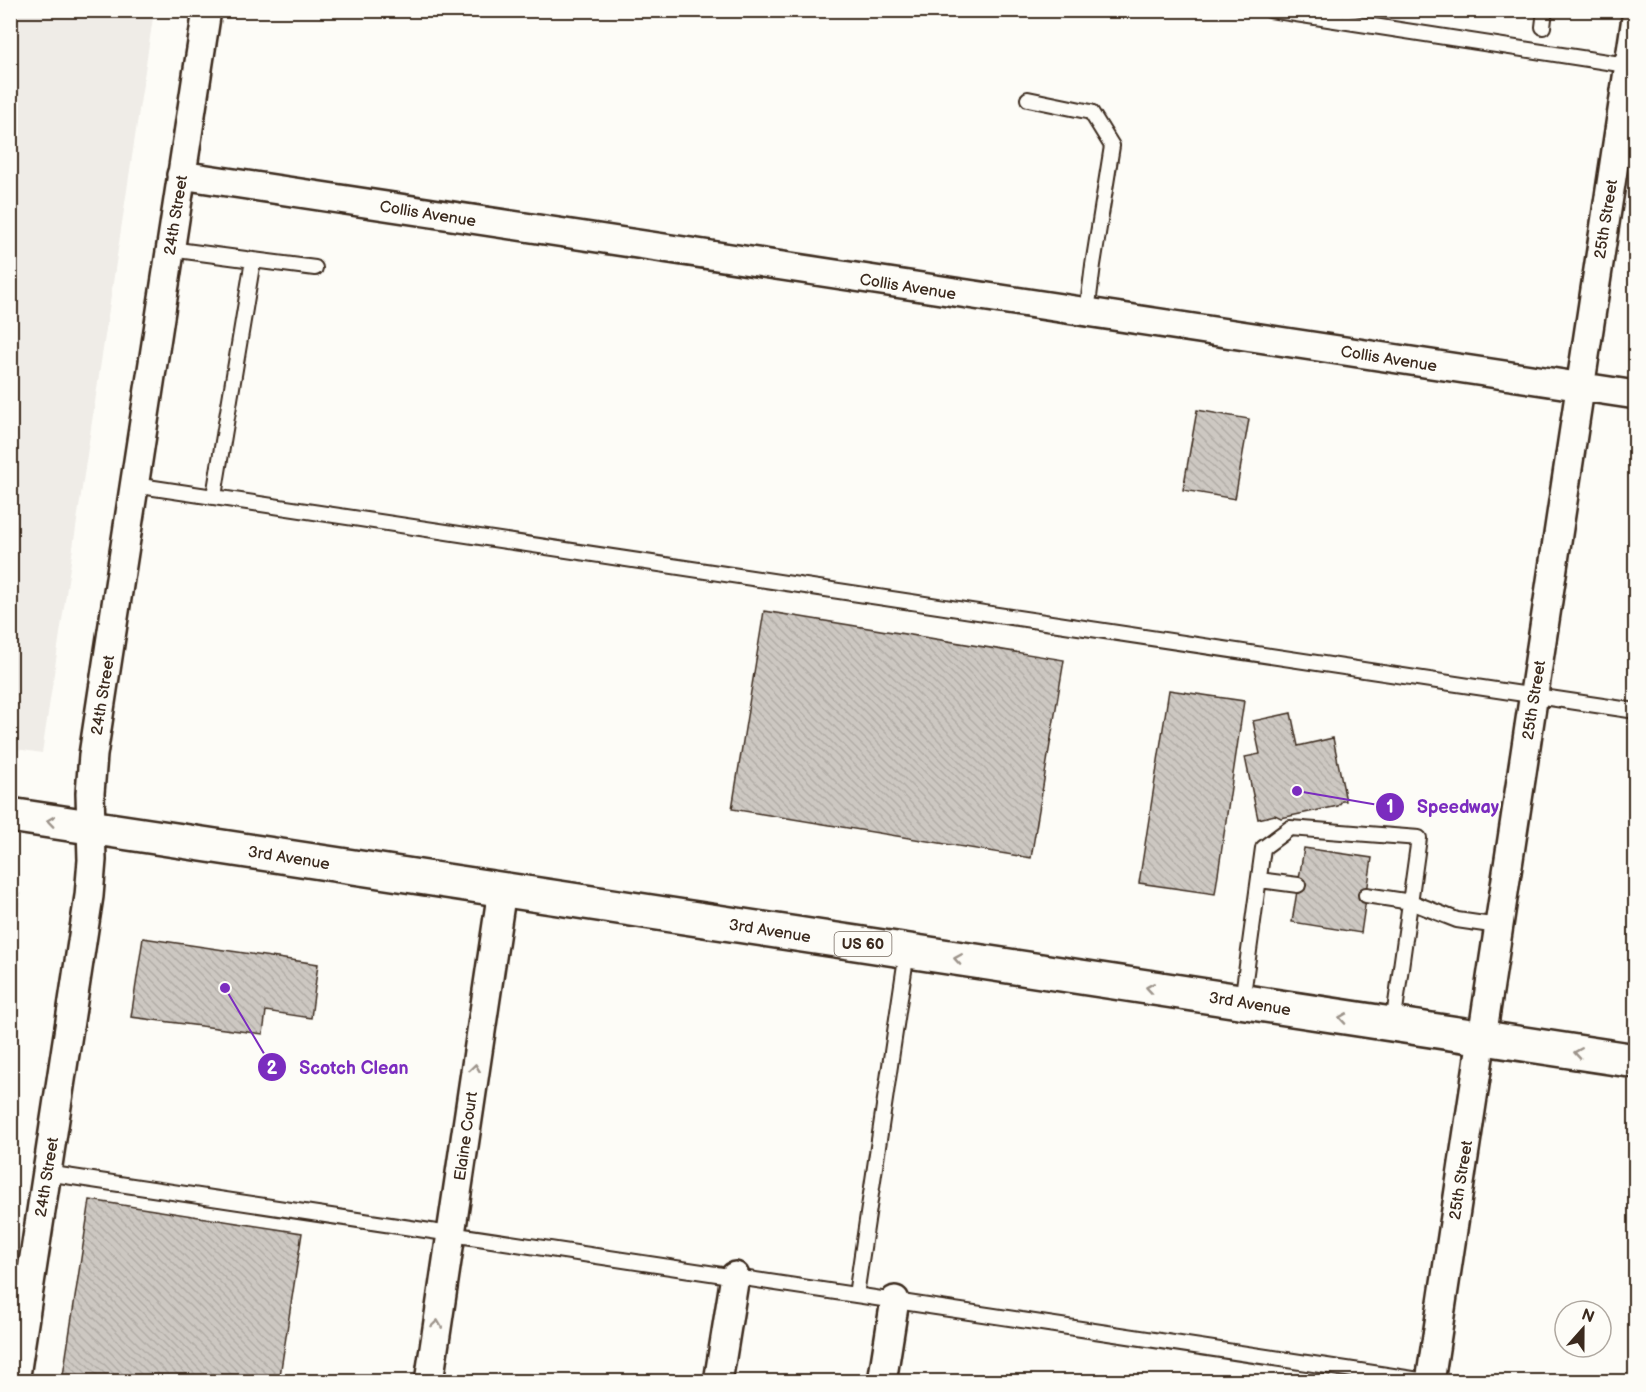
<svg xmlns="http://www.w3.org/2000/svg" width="1646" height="1392" font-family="'Balsamiq Sans',sans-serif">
  <defs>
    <pattern id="building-back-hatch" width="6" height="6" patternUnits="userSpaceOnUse" patternTransform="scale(1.5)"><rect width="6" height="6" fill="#cdc8c2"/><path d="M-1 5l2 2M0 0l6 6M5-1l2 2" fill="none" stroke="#b1aca6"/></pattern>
  </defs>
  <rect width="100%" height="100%" fill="#fdfcf7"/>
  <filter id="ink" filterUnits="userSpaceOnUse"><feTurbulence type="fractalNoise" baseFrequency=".0167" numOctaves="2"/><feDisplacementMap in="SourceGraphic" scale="12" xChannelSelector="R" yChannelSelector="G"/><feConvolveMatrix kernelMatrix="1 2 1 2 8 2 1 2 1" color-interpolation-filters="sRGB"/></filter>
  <g filter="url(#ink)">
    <path fill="#efece7" d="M10,11H154L42,753L10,748Z
      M11,892L21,893L11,963L10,892Z"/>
    <path fill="url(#building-back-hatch)" stroke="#3b2a1e" stroke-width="1.5" d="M1197,410L1249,419L1235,499L1183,490Z
      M764,611L1064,660L1031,858L732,809Z
      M1169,690L1244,701L1215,894L1139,883Z
      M1291,713L1298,746L1333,738L1346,801H1342L1338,806L1281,818L1275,815L1258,819L1245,757L1260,754L1253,721Z
      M1304,848L1372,858L1361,933L1292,922Z
      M143,938L318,964L311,1018L266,1011L263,1034L131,1017Z
      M90,1200L302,1233L279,1382H62Z"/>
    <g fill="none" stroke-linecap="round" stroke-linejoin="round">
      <g stroke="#3b2a1e" stroke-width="18">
        <path id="service" d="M1270,10L1633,66
          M1543,27L1545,10
          M1028,99L1091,112L1112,146L1093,265L1087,313
          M170,249L253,260L214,496
          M253,260L315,268
          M134,485L1636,711
          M1259,880L1298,885
          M1366,895L1411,902L1457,920L1498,926
          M1242,1002L1263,848L1290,828L1419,838L1393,1025
          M46,1173L1433,1382
          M856,1295L907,951"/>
      </g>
      <g stroke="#3b2a1e" stroke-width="32">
        <path id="minor" d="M181,175L1636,395
          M15,1382L89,896L92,860L90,793L93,755L207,10
          M429,1382L502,890
          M718,1382L735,1276
          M882,1382L895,1300
          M1430,1382L1636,18"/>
      </g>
      <g stroke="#3b2a1e" stroke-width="38">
        <path id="primary" d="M10,815L1636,1061"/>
      </g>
      <use href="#service" stroke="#fdfcf7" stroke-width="14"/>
      <use href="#minor" stroke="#fdfcf7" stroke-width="27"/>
      <use href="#primary" stroke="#fdfcf7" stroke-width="33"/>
    </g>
    <defs><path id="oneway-chevron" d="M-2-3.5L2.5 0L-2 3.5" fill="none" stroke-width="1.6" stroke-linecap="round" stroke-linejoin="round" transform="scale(1.5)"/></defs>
    <g stroke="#9c938a">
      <use href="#oneway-chevron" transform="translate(51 821) rotate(-172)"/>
      <use href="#oneway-chevron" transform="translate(958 959) rotate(-171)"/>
      <use href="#oneway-chevron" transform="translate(1150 988) rotate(-171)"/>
      <use href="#oneway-chevron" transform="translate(1343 1018) rotate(-171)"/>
      <use href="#oneway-chevron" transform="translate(1578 1053) rotate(-171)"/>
      <use href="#oneway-chevron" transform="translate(475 1068) rotate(-82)"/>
      <use href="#oneway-chevron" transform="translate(437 1324) rotate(-82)"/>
    </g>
  </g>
  <g text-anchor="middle" stroke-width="4.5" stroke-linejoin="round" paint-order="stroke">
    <rect fill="#fdfcf7" stroke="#75695f" stroke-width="1.5" x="834.5" y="932" width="57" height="24" rx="4.5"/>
    <g font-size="15" font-weight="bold" fill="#3b2a1e">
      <text x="863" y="949">US 60</text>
    </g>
    <g font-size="16" fill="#3b2a1e" stroke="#fdfcf7">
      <text transform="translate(428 213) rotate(9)" y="6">Collis Avenue</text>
      <text transform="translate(175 215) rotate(-81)" y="6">24th Street</text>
      <text transform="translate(1605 219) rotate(-81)" y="6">25th Street</text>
      <text transform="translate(908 286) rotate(9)" y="6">Collis Avenue</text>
      <text transform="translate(1389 358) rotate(9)" y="6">Collis Avenue</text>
      <text transform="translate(102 695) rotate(-81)" y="6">24th Street</text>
      <text transform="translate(1533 700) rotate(-81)" y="6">25th Street</text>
      <text transform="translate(289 857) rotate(9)" y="6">3rd Avenue</text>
      <text transform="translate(770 930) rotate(9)" y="6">3rd Avenue</text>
      <text transform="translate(1250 1003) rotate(9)" y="6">3rd Avenue</text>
      <text transform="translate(465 1136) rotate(-82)" y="6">Elaine Court</text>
      <text transform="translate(46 1177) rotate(-81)" y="6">24th Street</text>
      <text transform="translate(1460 1180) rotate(-81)" y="6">25th Street</text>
    </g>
  </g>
  <path fill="none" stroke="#7b2cbf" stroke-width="2" d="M1297 791L1390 807M225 988L272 1067"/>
  <g fill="#7b2cbf" stroke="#fdfcf7" stroke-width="2">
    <circle cx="1297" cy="791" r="6"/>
    <circle cx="225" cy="988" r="6"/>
    <circle cx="1390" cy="807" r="15"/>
    <circle cx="272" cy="1067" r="15"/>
  </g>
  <g font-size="18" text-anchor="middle" font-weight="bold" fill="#fff">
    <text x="1390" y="813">1</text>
    <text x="272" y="1074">2</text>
  </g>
  <g font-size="18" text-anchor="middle" font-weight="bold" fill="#7b2cbf" stroke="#fdfcf7" stroke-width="4.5" stroke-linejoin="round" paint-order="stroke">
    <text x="1458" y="813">Speedway</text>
    <text x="354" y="1074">Scotch Clean</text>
  </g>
  <rect width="1646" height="1392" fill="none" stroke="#fdfcf7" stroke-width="36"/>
  <rect x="18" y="18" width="1610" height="1356" fill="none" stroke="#3b2a1e" stroke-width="2" filter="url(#ink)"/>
  <g transform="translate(1583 1329) rotate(21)"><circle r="28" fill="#fdfcf7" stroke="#afa8a0" stroke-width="1.5"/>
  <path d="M0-4.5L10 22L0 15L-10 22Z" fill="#3b2a1e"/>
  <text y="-9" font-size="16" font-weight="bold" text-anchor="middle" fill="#3b2a1e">N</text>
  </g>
</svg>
